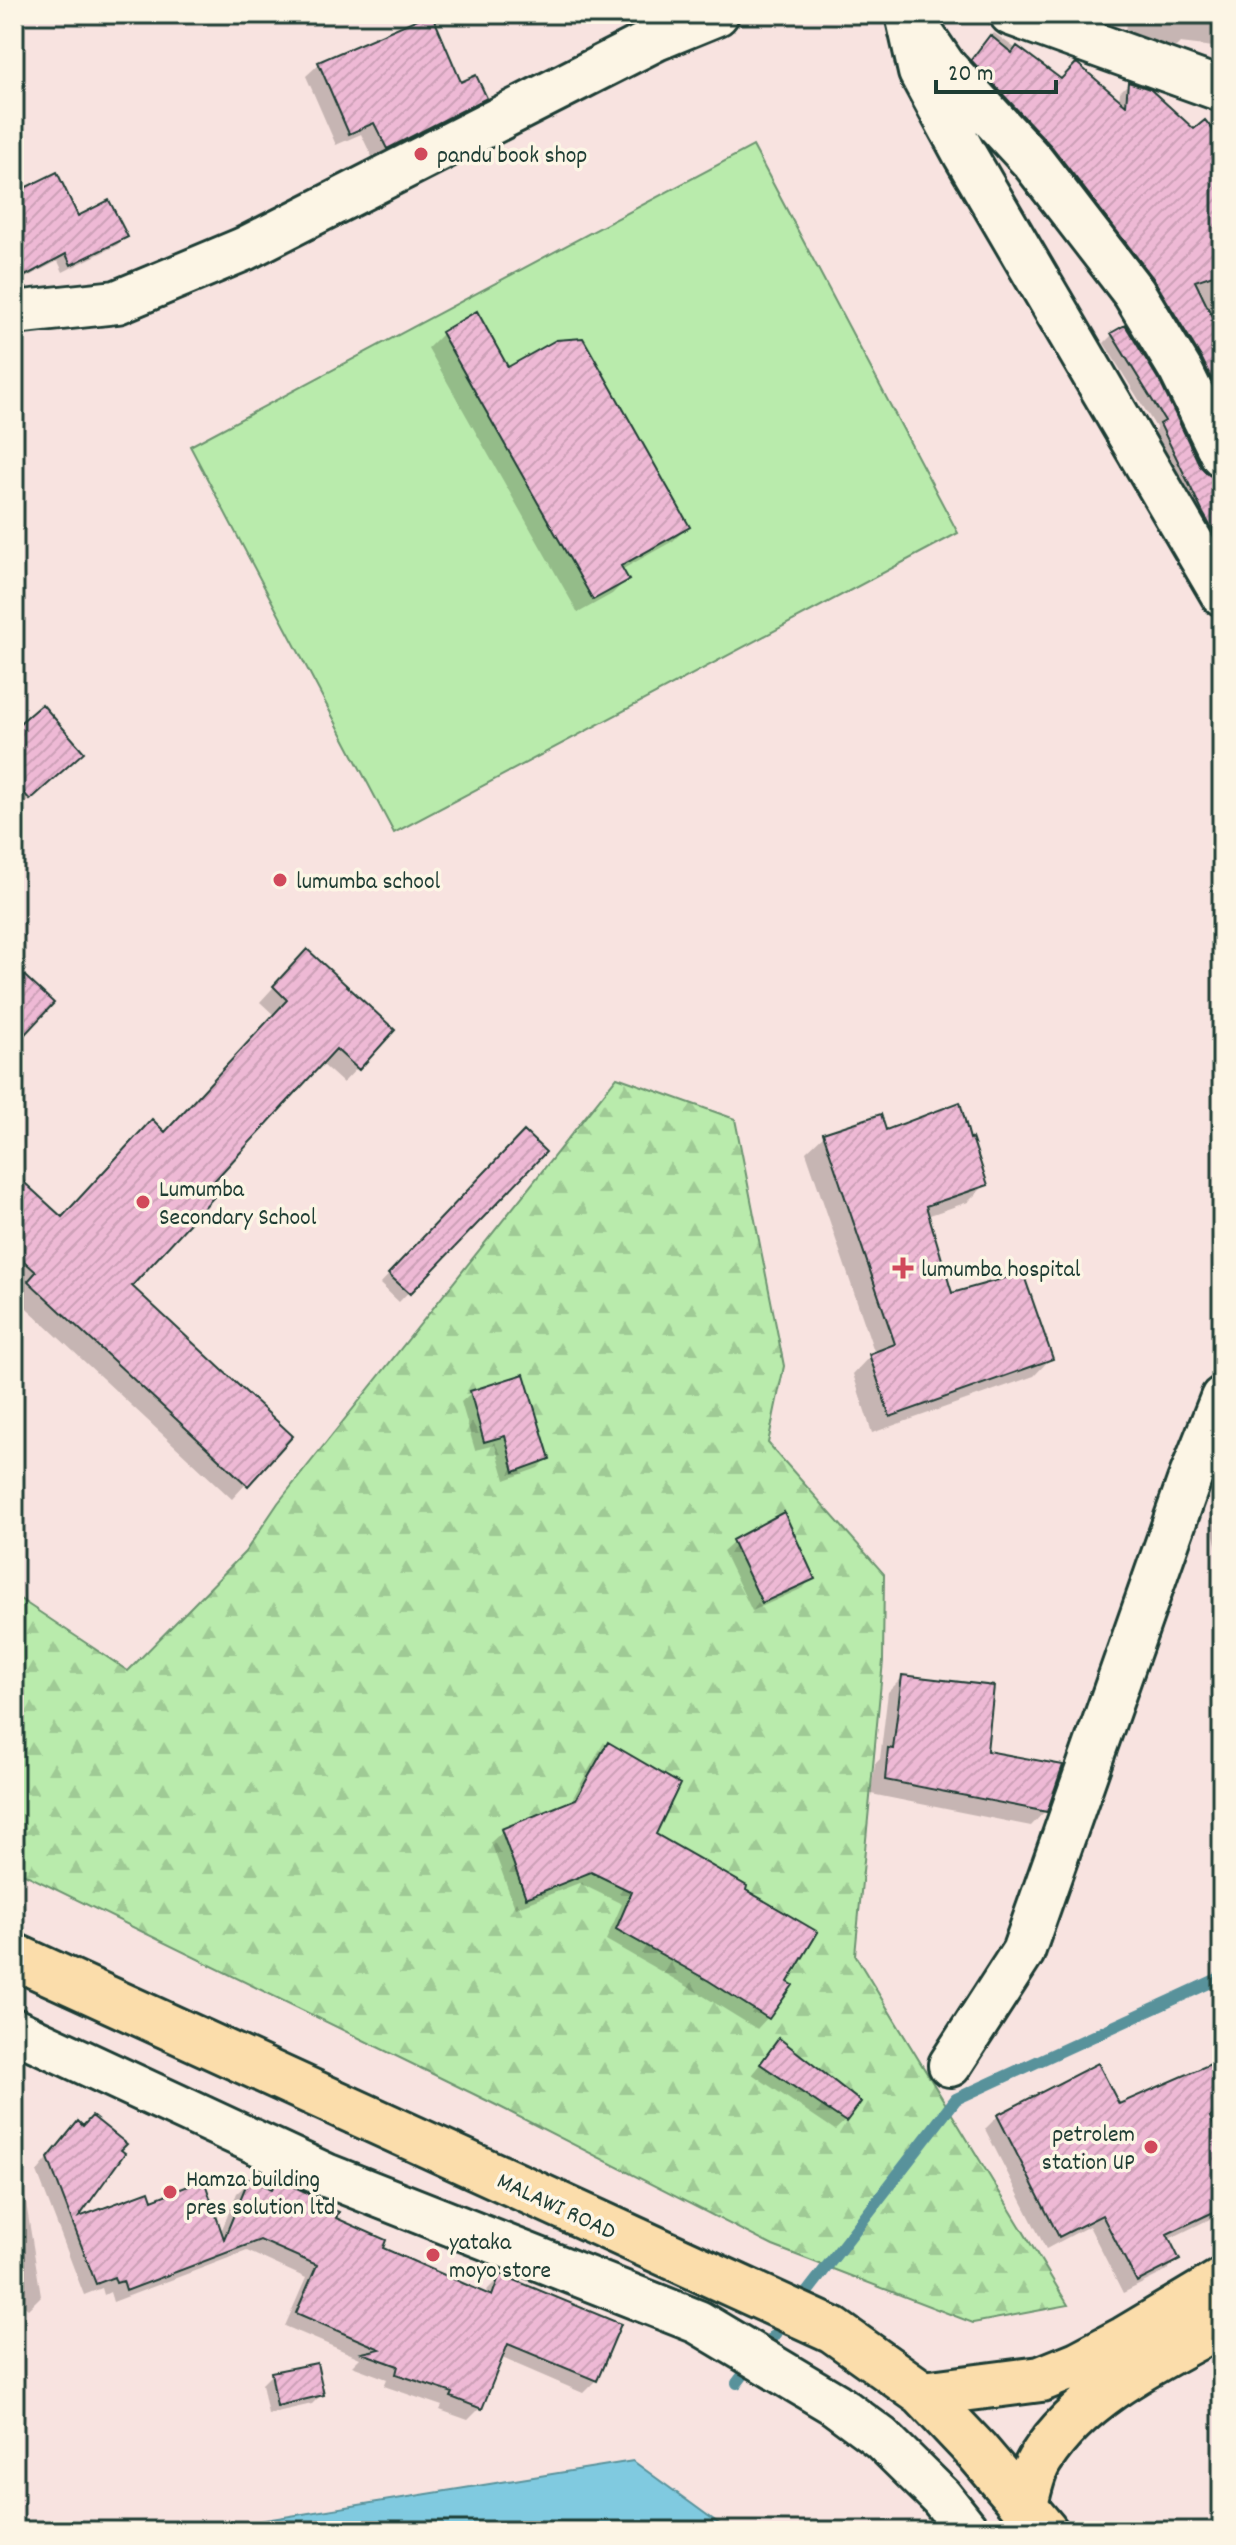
<svg xmlns="http://www.w3.org/2000/svg" width="1236" height="2545" font-family="Dekko,sans-serif">
  <defs>
    <pattern id="forest-firs" width="22" height="20" patternUnits="userSpaceOnUse" patternTransform="scale(2)"><rect width="22" height="20" fill="#b9ebac"/><path d="M5 1l3.5 6h-7zM16 11l3.5 6h-7z" fill="#9fca95"/></pattern>
    <pattern id="building-hatch" width="6" height="6" patternUnits="userSpaceOnUse" patternTransform="scale(2)"><rect width="6" height="6" fill="#eeb9d5"/><path d="M-1 1l2-2M0 6l6-6M5 7l2-2" fill="none" stroke="#cca0b7"/></pattern>
  </defs>
  <rect width="100%" height="100%" fill="#f8e3e0"/>
  <filter id="ink" filterUnits="userSpaceOnUse"><feTurbulence type="fractalNoise" baseFrequency=".0125" numOctaves="2"/><feDisplacementMap in="SourceGraphic" scale="16" xChannelSelector="R" yChannelSelector="G"/><feConvolveMatrix kernelMatrix="1 2 1 2 8 2 1 2 1" color-interpolation-filters="sRGB"/></filter>
  <g filter="url(#ink)">
    <path fill="url(#forest-firs)" stroke="#6c9470" stroke-width="2" d="M617,1077L735,1119L784,1366L768,1443L884,1574L883,1661L855,1955L1068,2305L973,2323L773,2246L496,2105L14,1869V1595L128,1671L245,1552L278,1503Z"/>
    <path fill="#b9ebac" stroke="#6c9470" stroke-width="2" d="M753,146L958,533L394,833L190,446Z"/>
    <path fill="#80cae0" stroke="#59929b" stroke-width="2" d="M633,2461L729,2531H196Z"/>
    <path fill="#0003" d="M633,14H664L637,25Z
      M1127,14H1222V48L1180,43L1176,47L1124,42Z
      M994,33L1061,81L1119,102L1120,92L1128,84L1194,131L1222,144V425L964,69Z
      M319,64L460,85L485,98L472,111L374,161L361,134L336,145L306,76Z
      M14,195L77,219L125,237L117,245L63,272L58,261L14,284Z
      M443,333L688,526L673,541L621,570L626,580L612,594L578,613L428,348Z
      M1112,335L1199,467L1207,476L1222,481V546L1211,550L1192,516L1153,434L1157,429L1104,343Z
      M14,731L72,761L20,808L14,801Z
      M293,966L393,1030L343,1083L321,1063L212,1180L129,1287L290,1436L232,1499L15,1297L23,1288L14,1279V1175L62,1220L164,1134L274,1015L260,1002Z
      M885,1132L969,1141L986,1184L968,1202L927,1216L951,1295L1051,1358L1034,1376L872,1433L853,1374L870,1356L875,1354L806,1152L824,1135Z
      M524,1133L543,1152L399,1302L380,1284Z
      M471,1393L548,1458L538,1468L505,1480L495,1445L475,1450L461,1402Z
      M1222,1472V1560L1220,1561L1210,1519L1217,1511L1213,1481Z
      M733,1542L812,1578L803,1588L752,1611L723,1551Z
      M903,1677L1045,1811L1031,1826L871,1794L875,1764L880,1759L888,1692Z
      M608,1744L653,1835L768,2017L757,2029L697,1992L606,1940L622,1904L579,1883L515,1908L491,1842L503,1831L570,1803L597,1755Z
      M779,2041L845,2121L835,2130L752,2074Z
      M1222,2064V2117L1211,2122L1222,2145V2213L1167,2240L1178,2259L1165,2272L1123,2293L1089,2226L1046,2249L985,2129L998,2116L1118,2107Z
      M66,2136L74,2221L151,2203L220,2234L237,2193L250,2181L269,2189L277,2181L380,2249L485,2295L488,2289L500,2277L596,2380L583,2393L502,2358L481,2407L468,2420L440,2410L442,2406L384,2386L387,2379L352,2366L360,2358L285,2326L306,2278L247,2251L113,2302L110,2292L104,2295L102,2288L84,2295L37,2172Z
      M24,2190L41,2296L28,2309L14,2298V2200Z
      M272,2374L322,2394L312,2404L268,2414L262,2384Z"/>
    <g fill="none" stroke-linecap="round" stroke-linejoin="round">
      <path stroke="#59929b" stroke-width="12" d="M798,2304L956,2099L1222,1977
        M772,2338L787,2318
        M737,2383L749,2367"/>
    </g>
    <path fill="url(#building-hatch)" stroke="#1f3d34" stroke-width="2" d="M429,14H432L461,82L476,75L487,98L387,149L374,123L349,134L318,62Z
      M990,35L1012,53L1017,46L1061,79L1076,63L1078,64L1126,105L1128,82L1150,89L1194,129L1205,120L1222,141V272L1195,281L1222,337V400L1202,359L1153,278L1052,147L971,60Z
      M57,172L78,216L109,200L128,237L71,265L66,254L14,282V193Z
      M477,311L508,367L556,340L583,338L690,527L621,566L629,580L593,600L441,332Z
      M1125,325L1160,382L1200,466L1209,475L1222,479V546L1203,513L1160,424L1165,421L1111,333Z
      M42,704L84,752L30,800L14,781V728Z
      M307,949L395,1030L359,1070L336,1049L215,1180L223,1187L132,1286L293,1436L248,1486L28,1281L36,1272L14,1252V1173L62,1217L152,1119L165,1132L287,1000L273,986Z
      M14,966L54,1003L14,1046Z
      M960,1102L970,1139L972,1138L988,1185L926,1206L952,1293L1023,1273L1053,1359L890,1417L869,1354L895,1344L823,1133L881,1114L886,1130Z
      M524,1131L546,1152L410,1294L388,1274Z
      M524,1374L550,1459L514,1472L505,1436L484,1442L470,1391Z
      M784,1512L815,1579L762,1603L732,1540Z
      M902,1675L994,1686L987,1751L1063,1765L1047,1812L885,1780L888,1748L893,1749Z
      M608,1742L680,1784L656,1834L747,1886L746,1890L818,1932L788,1982L793,1985L769,2019L709,1981L616,1929L632,1892L591,1872L526,1898L501,1829L576,1799Z
      M779,2038L861,2102L846,2122L760,2064Z
      M1222,2059V2112L1210,2117L1222,2141V2208L1167,2234L1180,2260L1137,2282L1102,2215L1059,2237L997,2115L1098,2063L1119,2104Z
      M92,2116L127,2144L121,2150L125,2153L79,2217L149,2191L152,2200L204,2180L224,2239L249,2178L272,2189L277,2179L321,2199L319,2204L339,2212L336,2218L386,2240L383,2248L492,2296L500,2274L621,2324L597,2381L508,2344L482,2409L451,2397L453,2393L396,2374L398,2366L362,2353L380,2349L296,2313L317,2265L260,2240L126,2291L123,2281L116,2283L114,2277L96,2284L48,2158L78,2121L83,2126Z
      M317,2363L324,2395L277,2406L271,2372Z"/>
    <g fill="none" stroke-linecap="round" stroke-linejoin="round">
      <g stroke="#1f3d34" stroke-width="48">
        <path id="minor" d="M907,14L920,72L965,155L1222,594
          M1011,14L1222,90
          M925,38L944,66L1033,162L1134,293L1181,371L1222,455
          M14,313L117,302L244,249L656,39L717,14
          M14,2030L326,2175L698,2322L835,2404L881,2438L941,2497L968,2531
          M950,2065L1023,1952L1189,1481L1222,1398"/>
      </g>
      <g stroke="#1f3d34" stroke-width="50">
        <path id="major" d="M14,1956L833,2330L923,2394L977,2451L1045,2531
          M923,2394L1041,2379L1078,2364L1125,2339L1222,2281
          M1025,2505C1029,2490 1032,2471 1041,2458C1082,2394 1158,2359 1222,2324"/>
      </g>
      <use href="#minor" stroke="#fcf5e5" stroke-width="42"/>
      <use href="#major" stroke="#fbddab" stroke-width="44"/>
    </g>
  </g>
  <g fill="#d1495b" stroke="#fcf5e5" stroke-width="3">
    <circle cx="421" cy="154" r="8"/>
    <circle cx="280" cy="880" r="8"/>
    <circle cx="143" cy="1202" r="8"/>
    <path d="M899 1256h8v8h8v8h-8v8h-8v-8h-8v-8h8z"/>
    <circle cx="1151" cy="2147" r="8"/>
    <circle cx="170" cy="2192" r="8"/>
    <circle cx="433" cy="2255" r="8"/>
  </g>
  <g text-anchor="middle" stroke-width="7" stroke-linejoin="round" paint-order="stroke">
    <g font-size="24" fill="#1f3d34" stroke="#fcf5e5" text-anchor="start">
      <text x="437" y="162">pandu book shop</text>
      <text x="296" y="888">lumumba school</text>
      <text x="159" y="1196">Lumumba<tspan x="159" dy="28">Secondary School</tspan></text>
      <text x="921" y="1276">lumumba hospital</text>
      <text x="1135" y="2141" text-anchor="end">petrolem<tspan x="1135" dy="28">station UP</tspan></text>
      <text x="186" y="2186">Hamza building<tspan x="186" dy="28">pres solution ltd</tspan></text>
      <text x="449" y="2249">yataka<tspan x="449" dy="28">moyo store</tspan></text>
    </g>
    <g font-size="24" fill="#1f3d34" stroke="#fcf5e5">
      <text transform="translate(557 2205) rotate(25)" y="8">MALAWI ROAD</text>
    </g>
  </g>
  <rect width="1236" height="2545" fill="none" stroke="#fcf5e5" stroke-width="48"/>
  <rect x="24" y="24" width="1188" height="2497" fill="none" stroke="#1f3d34" stroke-width="3" filter="url(#ink)"/>
  <path d="M936 80v12h120v-12" fill="none" stroke="#1f3d34" stroke-width="4"/>
  <text x="948" y="80" font-size="24" fill="#1f3d34" stroke="#fcf5e5" stroke-width="6" paint-order="stroke">20 m</text>
</svg>
